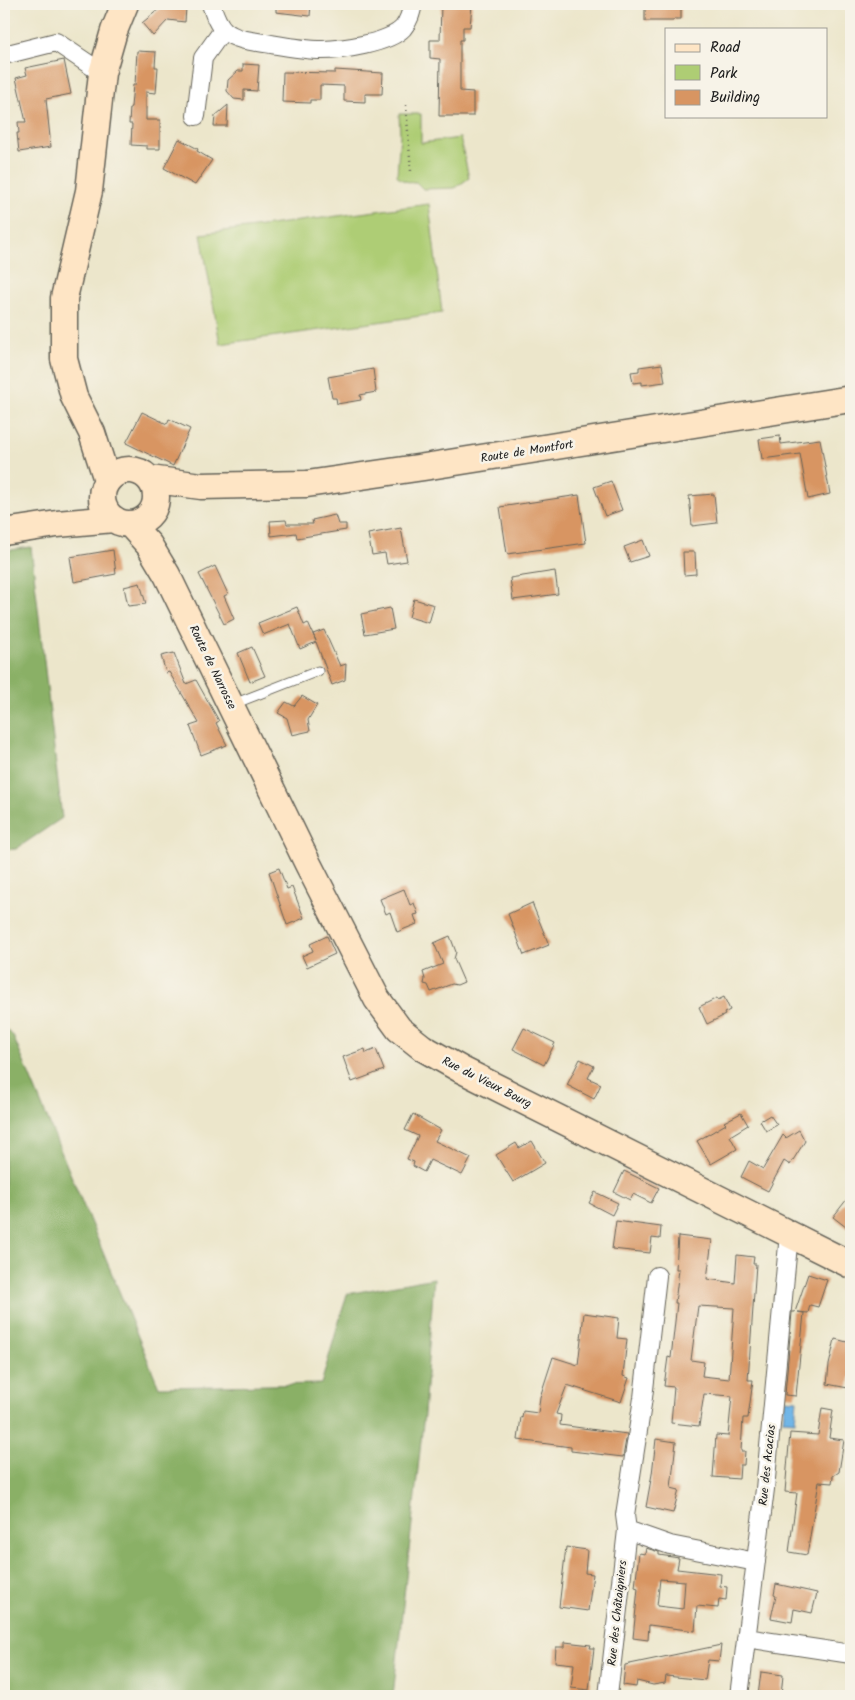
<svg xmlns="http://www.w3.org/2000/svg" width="855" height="1700" font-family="Kalam,sans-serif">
  <rect width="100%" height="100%" fill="#f7f3e8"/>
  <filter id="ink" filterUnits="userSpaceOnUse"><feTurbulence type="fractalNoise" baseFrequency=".02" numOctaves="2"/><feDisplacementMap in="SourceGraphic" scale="10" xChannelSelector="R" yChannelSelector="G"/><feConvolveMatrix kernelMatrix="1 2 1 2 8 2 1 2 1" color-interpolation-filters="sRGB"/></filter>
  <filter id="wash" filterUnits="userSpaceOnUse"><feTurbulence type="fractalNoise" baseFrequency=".0096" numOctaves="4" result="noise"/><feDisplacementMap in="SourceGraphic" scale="20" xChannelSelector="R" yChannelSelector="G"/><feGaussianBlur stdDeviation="1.12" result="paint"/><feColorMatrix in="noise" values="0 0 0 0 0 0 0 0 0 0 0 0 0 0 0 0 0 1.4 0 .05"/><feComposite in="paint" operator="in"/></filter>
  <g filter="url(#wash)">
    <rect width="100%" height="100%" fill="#ece6cb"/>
    <path fill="#aecd74" stroke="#657448" d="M399,114H421V143L460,138L469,178L455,188L423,189L416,182C407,182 402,182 397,175L400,134Z
      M429,204L442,313L220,344L201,234Z"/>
    <path fill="#8ab066" stroke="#536641" d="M31,547L62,818L16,849L4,850V551Z
      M4,1026L13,1036L159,1387L321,1384L347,1294L434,1278L424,1414L393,1696H4Z"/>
    <path fill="#70b5e7" stroke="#466882" d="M785,1399L797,1400L795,1421L783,1420Z"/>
    <g id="blocks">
      <path fill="#d89562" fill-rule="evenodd" d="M165,4H182L181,7H186L185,22L168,20L153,36L142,23Z
        M276,4H311L310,16L276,12Z
        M441,4H472L470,27H463V40H460V91L473,92V116H439L440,59L430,58V40H440Z
        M645,4H681V19H674L673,21H645Z
        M137,51L156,52L155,67H158L156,93L146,92V120H160V149H147V146L131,145L132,124H129L130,107H131L133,85H135Z
        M64,60L71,94L46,99L51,147L19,152L17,133H19L18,122H26L16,78L27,75L25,68Z
        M243,64L259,65L257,91L244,90V100L234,99L227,91L228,80L238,71H243Z
        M335,70L383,73L382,94H365V102L344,101V86L320,85V100H310V103L282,102L283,72L335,73Z
        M228,105L227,126H214L215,116Z
        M179,139L198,149L197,151L212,160L195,185L164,168Z
        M662,364L665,382L642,385V382L633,383L631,372L639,371V367Z
        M373,369L376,392L360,395L361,400L337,404L336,398H332L328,377Z
        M142,412L167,424L169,419L190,429L173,466L126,443Z
        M780,436L781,444L820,439L830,494L808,499L800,454L762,459L759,439Z
        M611,481L622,510L605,516L594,487Z
        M714,494L717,523L692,526L689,496Z
        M579,495L586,543L507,554L500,507Z
        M335,515L338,524H346V530L297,538L296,533L271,536L270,521L286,520L287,524H313L312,520Z
        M401,528L407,561L387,564L385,553L372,555L368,534Z
        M643,540L649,556L630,562L624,547Z
        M113,550L116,574L74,582L70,557Z
        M683,552H695L696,574L684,575Z
        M215,566L228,594L224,596L234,619L224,624L199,574Z
        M555,571L558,594L513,600L510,578Z
        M140,583L146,604L128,606L124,587Z
        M414,599L434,605L429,623L409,617Z
        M297,607L304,625L308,623L316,641L313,634L324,630L340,666L346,664L345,680L332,685L316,642L300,649L290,624L263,635L258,623Z
        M390,608L394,629L365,634L361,614Z
        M252,647L265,676L250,682L238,653Z
        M174,653L186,684L196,680L219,721L216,723L227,745L201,755L190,726L199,723L169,672L166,673L161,656Z
        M302,696L317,705L308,720L310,731L292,735L287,718L278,713L286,702L294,706Z
        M279,868L287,889L292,887L304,918L287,925L269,872Z
        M404,889L410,905L414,903L418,914L414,915L417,924L397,932L390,912L386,914L380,899Z
        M532,903L549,945L524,955L508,914Z
        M327,936L335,954L307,967L302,956L313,951L310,944Z
        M450,936L456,952L454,959L464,982L457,985L452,984L431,992L428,985L424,984L425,979L423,972L443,964L434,943Z
        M724,997L730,1010L724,1013L725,1015L707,1024L699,1007L717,998L718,1000Z
        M524,1028L555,1043L544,1065L513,1049Z
        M365,1049L366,1053L376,1049L384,1070L352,1082L343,1057Z
        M580,1059L594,1066L588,1078L601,1084L594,1099L567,1085Z
        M741,1113L748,1125L730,1136L737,1149L711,1164L697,1141L726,1124L724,1122Z
        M413,1114L441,1130L435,1141L471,1158L462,1175L430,1160L424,1172L413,1166L414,1162L407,1159L418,1136L405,1130Z
        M770,1115L777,1125L766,1131L760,1121Z
        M799,1130L805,1141L790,1165L784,1161L768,1191L741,1177L749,1161L763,1169L783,1135L786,1138Z
        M532,1141L545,1163L513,1182L496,1155L516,1143L519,1148Z
        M624,1171L659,1188L651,1203L633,1194L630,1200L614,1192Z
        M595,1192L618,1203L612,1215L589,1203Z
        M851,1194V1231L833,1217Z
        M616,1221L661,1227L660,1239L652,1238L650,1253L612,1249Z
        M678,1236L712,1240L707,1279L735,1283L737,1255L754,1257L753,1264H756L748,1380H753L748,1418H743L741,1451H745L744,1465H740L739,1479L713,1477L716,1435L728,1436L732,1396L704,1394L699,1426L671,1423L674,1387L664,1386L668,1357L671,1358L677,1303H675L679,1269H676ZM698,1306L734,1308L729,1379L702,1376L704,1362L691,1360Z
        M808,1274L827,1280L818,1307L810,1305L808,1313L798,1312L804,1313L796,1396L785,1395L792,1312H795Z
        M584,1313L619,1318L617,1338L627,1339L623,1376L629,1378L621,1402L567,1385L556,1414L561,1415L560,1425L627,1434L623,1457L571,1451V1447L518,1440L521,1417L522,1418L523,1411L538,1413L540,1397L553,1357L578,1365Z
        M835,1339L851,1343V1375L848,1388L827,1384L829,1365Z
        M822,1408L833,1410L829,1438L844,1440L839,1472L833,1476L832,1483L819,1482L807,1555L789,1552L797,1493L785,1492L790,1433L818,1435Z
        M656,1439L676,1442L671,1488L679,1490L673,1513L646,1507L652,1474Z
        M566,1547L587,1550L585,1573L593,1574L588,1611L559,1607Z
        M646,1548L659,1552V1555L679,1558L677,1569L721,1574L720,1586L727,1587L726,1600L719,1599L718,1608L697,1606L695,1631L649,1625L648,1640L633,1638L638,1588L635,1587L639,1553L645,1554ZM660,1579L685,1581L683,1609L657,1606Z
        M776,1584L817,1593L812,1613L794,1609L792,1622L771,1618L776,1596L774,1595Z
        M565,1642L591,1645L590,1648H594L589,1690L571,1688L574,1664L555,1662L556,1647H565Z
        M721,1645L719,1661L708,1660L705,1680L666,1676L665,1683L653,1685L637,1681L636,1687L623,1685L625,1665Z
        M761,1672L783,1675L781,1696H758Z"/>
    </g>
  </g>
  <g filter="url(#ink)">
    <use href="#blocks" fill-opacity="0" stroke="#656359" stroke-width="1"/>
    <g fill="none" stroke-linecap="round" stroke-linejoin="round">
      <g stroke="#656359" stroke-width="11">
        <path id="lane" d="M231,705L318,671"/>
      </g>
      <g stroke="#656359" stroke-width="20">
        <path id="street" d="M211,4C214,13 217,24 225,31C236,40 251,41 265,43C283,46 303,50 322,50C342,50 389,43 403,28C409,21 411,13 413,4
          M4,55L56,42L102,73
          M196,116L203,58L223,30
          M657,1276L643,1398L625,1515L627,1530L670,1545L756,1562
          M746,1638L851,1654
          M608,1696L627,1530
          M739,1696L765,1489L789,1234"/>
      </g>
      <g stroke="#656359" stroke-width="29">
        <path id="secondary" d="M102 497a27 27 0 1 1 54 0a27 27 0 1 1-54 0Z
          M150,479L201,486L307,484L424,467L851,399
          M107,480L92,433L74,397L64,359V298L89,191L102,73L114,31L125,4
          M130,524L149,545L167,575L308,864L377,999L399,1029L423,1048L462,1070L851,1265
          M4,532L57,524L114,519"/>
      </g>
      <path stroke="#656359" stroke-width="2.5" stroke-dasharray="1 4" stroke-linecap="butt" d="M406,105L411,171"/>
      <use href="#lane" stroke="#fff" stroke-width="9"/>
      <use href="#street" stroke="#fff" stroke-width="18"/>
      <use href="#secondary" stroke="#fee5c5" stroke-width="26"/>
    </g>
  </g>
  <g text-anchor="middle" stroke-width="5" stroke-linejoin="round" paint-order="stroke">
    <g font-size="12" fill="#1c1c1c" stroke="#f7f3e8">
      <text transform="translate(527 451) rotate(-9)" y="4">Route de Montfort</text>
      <text transform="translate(213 667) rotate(64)" y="4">Route de Narrosse</text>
      <text transform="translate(487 1082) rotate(27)" y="4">Rue du Vieux Bourg</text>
      <text transform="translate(767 1465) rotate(-84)" y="4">Rue des Acacias</text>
      <text transform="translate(617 1613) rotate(-84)" y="4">Rue des Châtaigniers</text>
    </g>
  </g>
  <rect width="855" height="1700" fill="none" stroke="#f7f3e8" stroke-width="20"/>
  <rect x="665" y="28" width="162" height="90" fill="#f7f3e8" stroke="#9f9d96"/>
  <rect x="675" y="44" width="25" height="8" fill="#fee5c5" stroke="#9f9d96"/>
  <text x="710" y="52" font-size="15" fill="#1c1c1c">Road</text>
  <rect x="675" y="65" width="25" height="15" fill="#aecd74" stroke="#9f9d96"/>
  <text x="710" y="78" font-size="15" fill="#1c1c1c">Park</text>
  <rect x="675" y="90" width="25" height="15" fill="#d89562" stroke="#9f9d96"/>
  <text x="710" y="102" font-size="15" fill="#1c1c1c">Building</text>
</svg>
